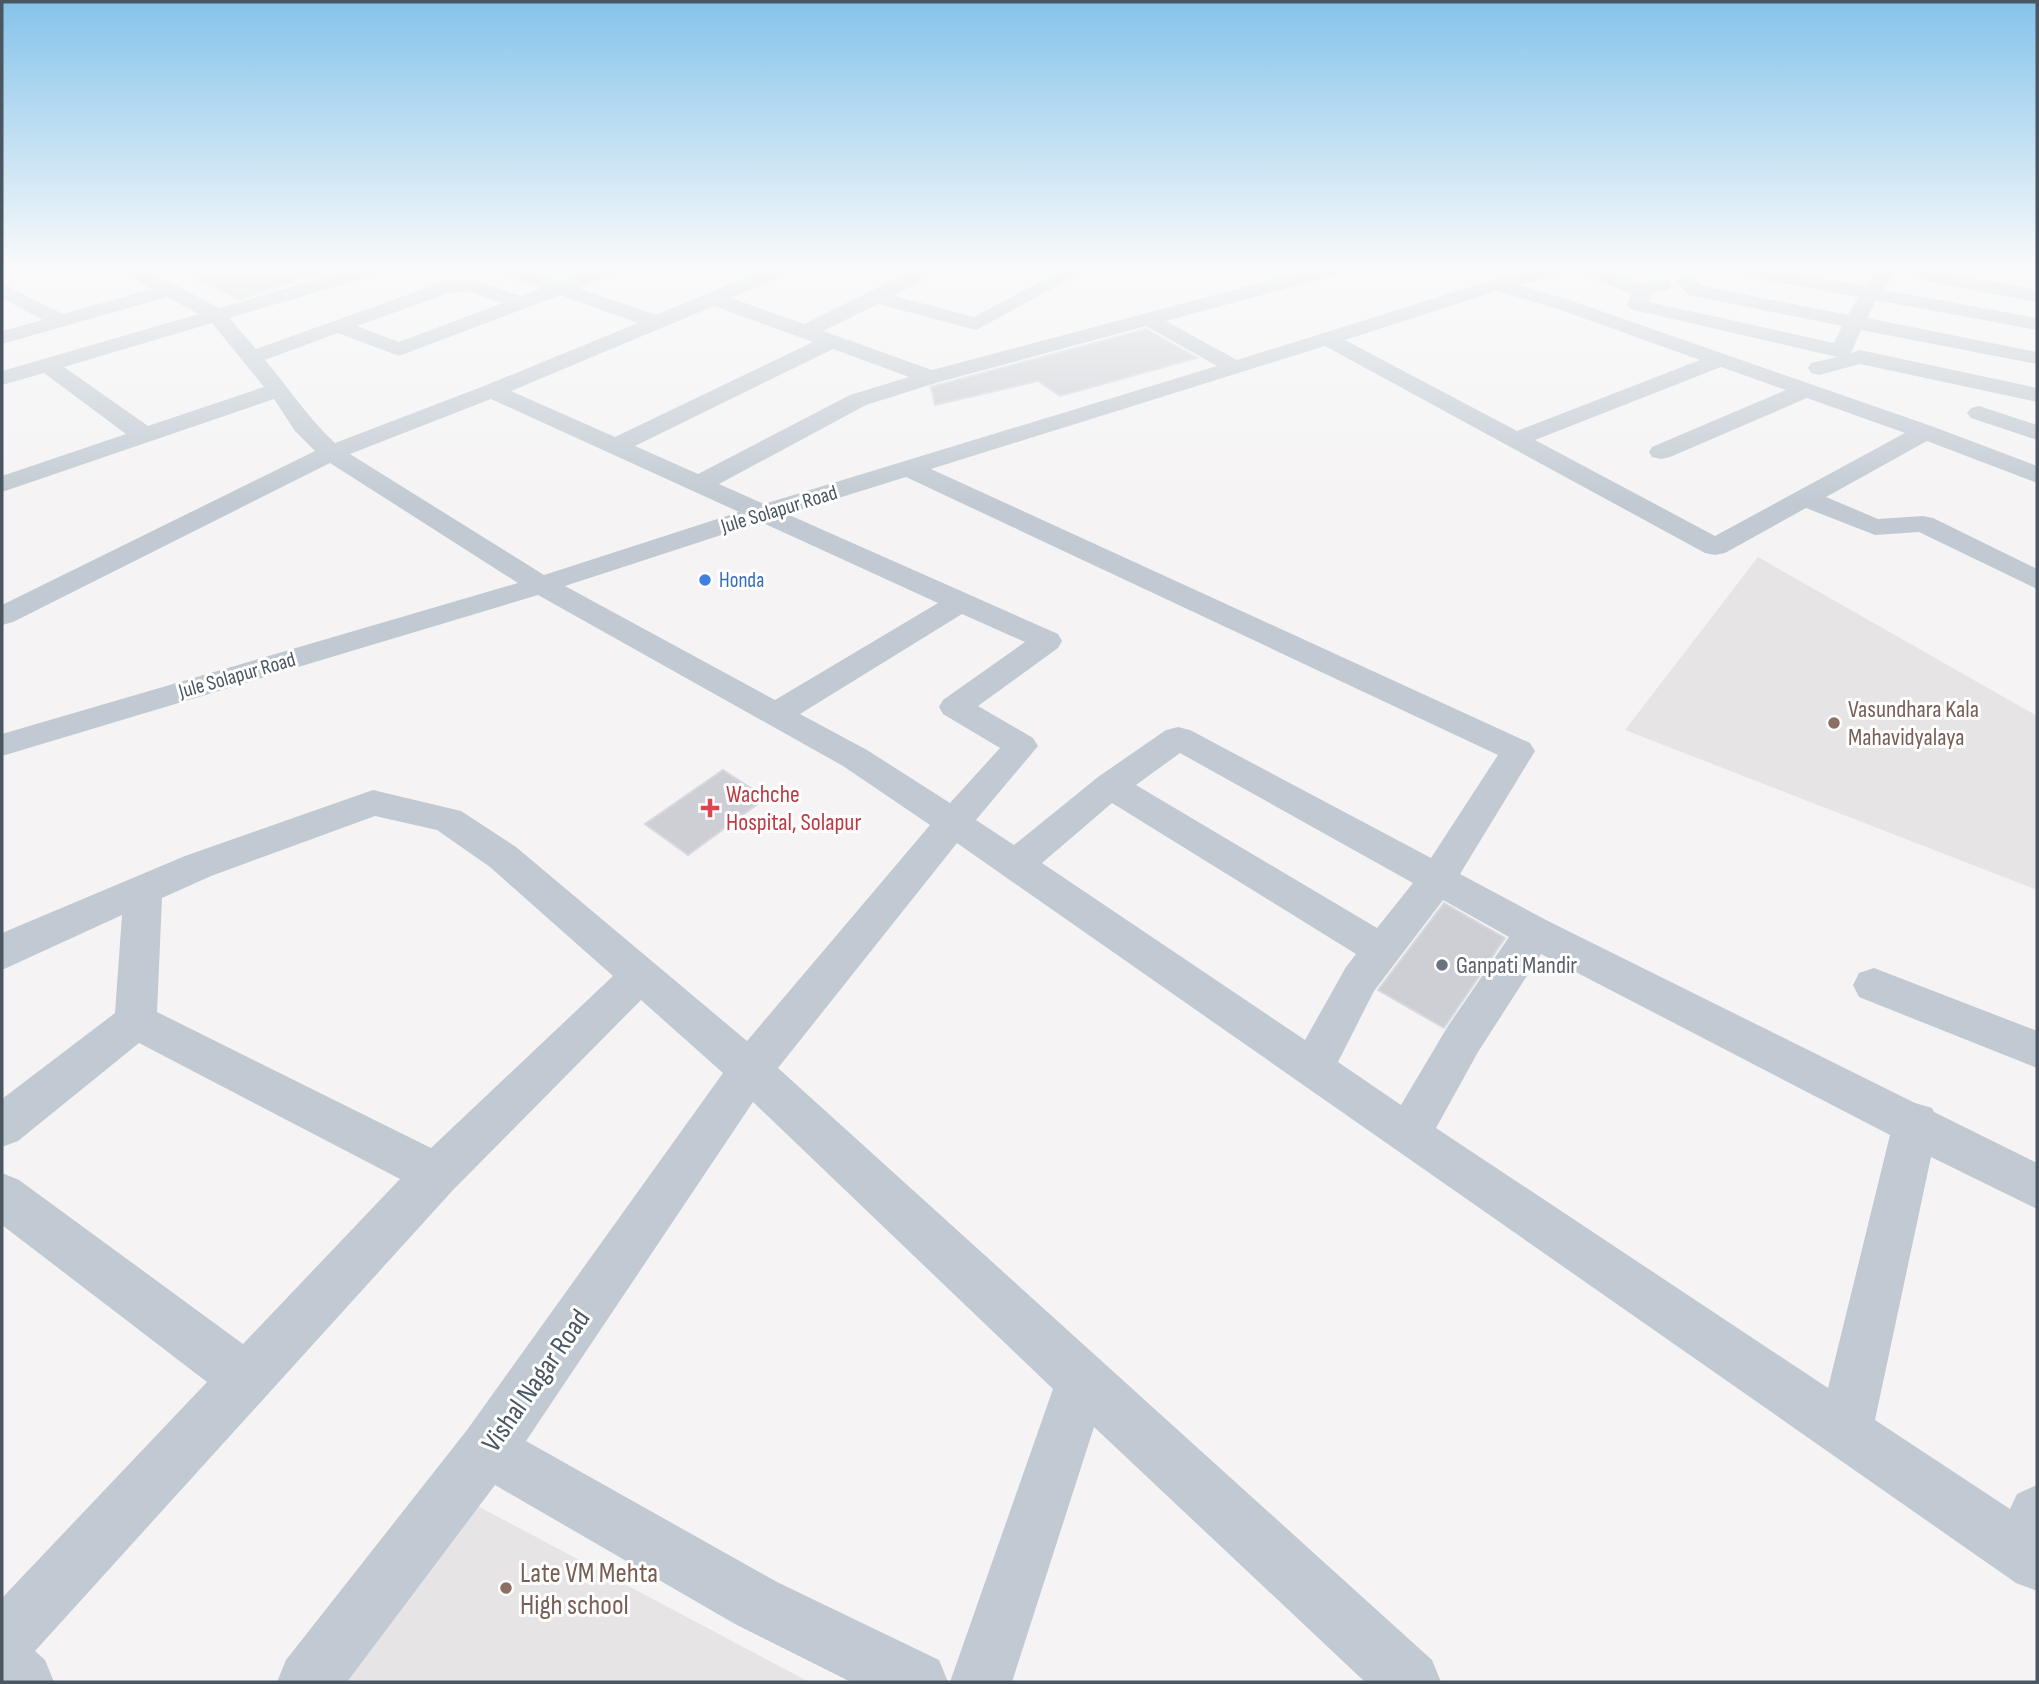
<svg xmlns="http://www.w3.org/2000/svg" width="2039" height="1684" font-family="'Sofia Sans Condensed',sans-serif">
  <rect width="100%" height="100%" fill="#f5f3f3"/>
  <path fill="#e6e4e5" d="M1758,557L2037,716V890L1625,730Z
    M453,1493L809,1682H307Z"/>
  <path fill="#cdcfd5" stroke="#d7d9de" stroke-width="2" d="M179,269H318V274L239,300Z
    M1146,329L1197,358L1060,396L1038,381L935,405L931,387Z
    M723,770L766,798L688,855L645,824Z
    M1444,903L1505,938L1444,1028L1378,990Z"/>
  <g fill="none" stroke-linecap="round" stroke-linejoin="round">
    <path fill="#c1cad2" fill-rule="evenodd" d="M119,269H144L219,308L352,269H383L381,273L229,318L256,349L446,281L470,279L521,296L542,288L499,273L497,269H526L560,281L590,269H618L616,273L578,288L656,315L766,269H793L791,273L731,298L804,324L916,269H941L894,296L974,317L1064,269H1088L976,330L878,304L823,331L932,370L1312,269H1345L1343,273L1166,321L1237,360L1490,281L1533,269H1565L1563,273L1519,285L1572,301L1934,427L2037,466V483L1927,441L1826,497L1878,519L1923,516L1933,518L2037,569V589L1919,532L1875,535L1806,508L1725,553L1715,555L1705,553L1325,346L931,469L1530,743L1535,751L1460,874L1548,921L1915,1103L1932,1108L1934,1112L2037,1163V1209L1931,1157L1875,1420L2010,1509L2017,1494L2037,1485V1591L2016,1583L957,843L778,1068L1432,1660L1441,1682H1365L1094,1427L1012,1682H950L1053,1389L753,1102L526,1441L777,1582L939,1660L948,1682H851L735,1624L495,1485L347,1682H277L286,1660L467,1430L723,1073L641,1000L453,1190L35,1651L45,1660L54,1682H2V1598L207,1382L2,1225V1173L19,1180L243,1344L400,1179L139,1043L18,1141L2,1147V1099L115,1013L122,915L2,970V933L185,856L373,790L461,811L516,847L747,1041L930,825L843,766L538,595L2,756V734L518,583L330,463L13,622L2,625V605L315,451L295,431L274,399L2,492V476L126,434L44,373L2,385V371L199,314L167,297L2,344V331L43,320L2,298V284L63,314L152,289ZM468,291L503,303L399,342L357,326L449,293ZM1497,291L1558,309L1700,360L1517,431L1345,340ZM560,295L638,323L484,386L335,443C308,418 289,388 265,360L338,333L399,356ZM714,306L813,342L615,437L511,391ZM212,323L264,387L148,426L64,367ZM1146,326L1217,366L764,504L719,484L866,405L939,382ZM833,349L909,377L850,395L698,474L635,446ZM1721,367L1786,390L1652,447L1649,452L1652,457L1661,459L1670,457L1807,398L1905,433L1715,536L1535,440ZM491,399L739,512L544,575L350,454ZM906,477L1498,755L1431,858L1190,730L1178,727L1166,730L1098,777L1014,845L976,820L1038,746L1033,738L978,706L1058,648L1062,641L1058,634L787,514ZM761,522L938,603L775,700L565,586ZM962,614L1025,642L943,700L939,707L943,714L1000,748L950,803L867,750L800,714ZM1180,753L1413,883L1377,928L1136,785ZM1112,803L1356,954L1346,967L1305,1040L1042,863ZM375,816L437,830L490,867L613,976L431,1148L157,1012L162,898L211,876ZM1443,900L1509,937L1448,1026L1401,1105L1338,1062L1374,991ZM1541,954L1890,1135L1828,1388L1436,1128L1478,1052Z
      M1578,269H1605L1640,284L1662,279L1669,281L1672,285L1669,289L1652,293L1649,302L1834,343L1842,326L1688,295L1676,281L1686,275L1693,277L1702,286L1848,315L1858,297L1744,276L1734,270L1772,269L1866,286L1877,269H1896L1884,290L2037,318V330L1876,300L1867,318L2037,352V364L1861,330L1851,353L1860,350L2037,388V402L1860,364L1819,375L1811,373L1808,368L1811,363L1837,357L1630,309L1627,305L1631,294L1580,273Z
      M1906,269H1929L2037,290V302L1925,281Z
      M1979,406L2037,425V440L1971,418L1967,413L1971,408Z
      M1874,968L2037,1031V1068L1859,997L1853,985L1859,973Z"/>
  </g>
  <linearGradient id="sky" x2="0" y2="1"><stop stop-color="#85c3ea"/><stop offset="0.53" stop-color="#fafafa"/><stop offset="1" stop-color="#fafafa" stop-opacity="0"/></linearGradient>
  <rect width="2039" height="505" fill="url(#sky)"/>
  <circle fill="#3f7fe0" stroke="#fff" stroke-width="2.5" cx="705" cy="580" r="7"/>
  <g fill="#8d6e63" stroke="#fff" stroke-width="2.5">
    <circle cx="1834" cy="723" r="7"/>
    <circle cx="506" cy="1588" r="7"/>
  </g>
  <path fill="#e0444e" stroke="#fff" stroke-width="2.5" d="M706.5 797.5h7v7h7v7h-7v7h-7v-7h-7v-7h7z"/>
  <circle fill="#6b7280" stroke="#fff" stroke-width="2.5" cx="1442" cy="965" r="7"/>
  <g text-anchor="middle" stroke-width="6" stroke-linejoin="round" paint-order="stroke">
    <g font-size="21" fill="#4a5661" stroke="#fff">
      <text transform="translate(779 509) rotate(-17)" y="7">Jule Solapur Road</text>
      <text transform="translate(237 675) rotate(-16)" y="7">Jule Solapur Road</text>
    </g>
    <g font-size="21" fill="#366cbe" stroke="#fff" text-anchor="start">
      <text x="719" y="587">Honda</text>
    </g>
    <g font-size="24" fill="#785e54" stroke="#fff" text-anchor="start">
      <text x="1848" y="717">Vasundhara Kala<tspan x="1848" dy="28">Mahavidyalaya</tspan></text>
    </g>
    <g font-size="24" fill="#be3a42" stroke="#fff" text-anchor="start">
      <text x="726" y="802">Wachche<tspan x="726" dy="28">Hospital, Solapur</tspan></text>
    </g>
    <g font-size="24" fill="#5b616d" stroke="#fff" text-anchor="start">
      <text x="1456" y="973">Ganpati Mandir</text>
    </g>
    <g font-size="28" fill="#4a5661" stroke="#fff">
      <text transform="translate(535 1380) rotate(-55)" y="10">Vishal Nagar Road</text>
    </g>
    <g font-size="28" fill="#785e54" stroke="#fff" text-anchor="start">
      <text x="520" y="1582">Late VM Mehta<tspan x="520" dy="32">High school</tspan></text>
    </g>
  </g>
  <rect width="2039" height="1684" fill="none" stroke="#4a5661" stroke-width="7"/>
</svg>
